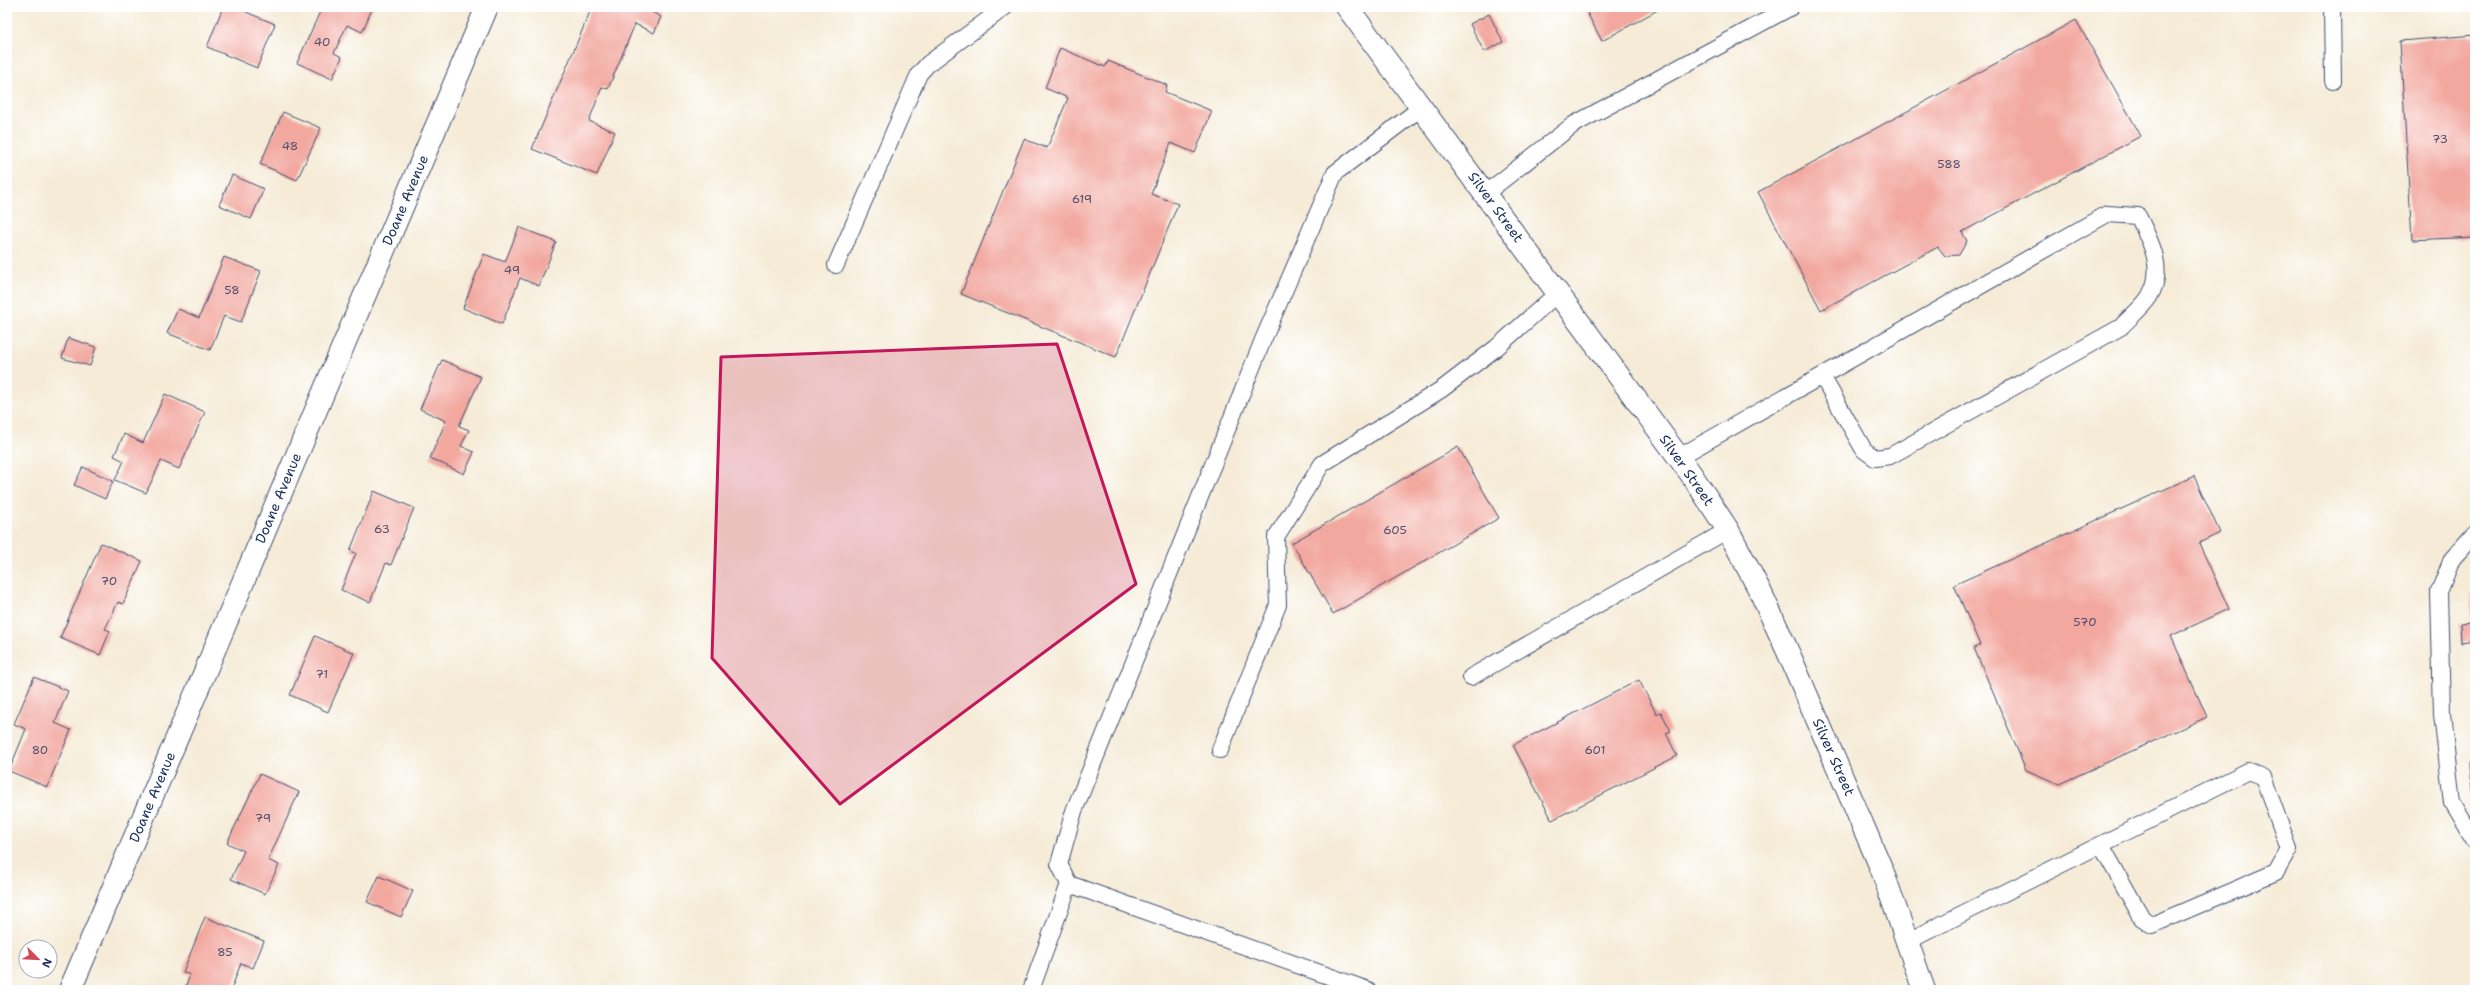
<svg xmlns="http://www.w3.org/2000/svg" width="2482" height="997" font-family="'Shantell Sans',sans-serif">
  <rect width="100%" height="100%" fill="#fff"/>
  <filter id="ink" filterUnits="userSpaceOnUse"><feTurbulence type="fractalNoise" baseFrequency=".025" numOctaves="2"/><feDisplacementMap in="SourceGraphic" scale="8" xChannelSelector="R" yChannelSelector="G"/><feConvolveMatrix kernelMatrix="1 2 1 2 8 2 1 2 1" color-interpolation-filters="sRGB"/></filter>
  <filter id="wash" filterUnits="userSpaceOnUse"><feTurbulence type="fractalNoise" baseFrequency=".012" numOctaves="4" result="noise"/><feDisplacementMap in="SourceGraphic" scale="16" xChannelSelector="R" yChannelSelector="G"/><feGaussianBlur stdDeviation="0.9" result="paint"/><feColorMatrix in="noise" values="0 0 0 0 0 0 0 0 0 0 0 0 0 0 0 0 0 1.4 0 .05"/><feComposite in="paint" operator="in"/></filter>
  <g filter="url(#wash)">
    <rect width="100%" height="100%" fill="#f5ebd6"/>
    <g id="blocks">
      <path fill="#f2a79f" d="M223,7H234L275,24L257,68L207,47Z
        M322,7H373L362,32L347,25L334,53L342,57L332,79L297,63Z
        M592,7H643L661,17L654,33L635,24L608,89L602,87L589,121L615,132L597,175L532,149Z
        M1584,7H1663L1602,41Z
        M1489,14L1503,42L1484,52L1470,24Z
        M2076,20L2141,136L1962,232L1967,241L1959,255L1945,256L1938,247L1821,310L1758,192Z
        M2475,35V237L2412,240L2400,41Z
        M1060,48L1105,67L1108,61L1167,85L1165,92L1212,111L1195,153L1171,143L1151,194L1178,204L1116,357L961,294L1024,139L1047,148L1068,98L1045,88Z
        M283,112L321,128L297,180L260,164Z
        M232,175L264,189L251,219L219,205Z
        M519,227L556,242L539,286L520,278L502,324L463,308L484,254L505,262Z
        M224,257L261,271L241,322L224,316L210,350L167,333L178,309L199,318Z
        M68,338L96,347L90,366L62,358Z
        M442,360L481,377L459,426L469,430L461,446L474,452L464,474L430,458L446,421L420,409Z
        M165,394L205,412L179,469L161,461L146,493L115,480L124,461L114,456L124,434L143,443Z
        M1458,447L1499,518L1333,614L1292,543Z
        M83,467L113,481L105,499L74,485Z
        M2194,476L2220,533L2199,543L2229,609L2171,636L2207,717L2059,784L2026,770L1974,648L1980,645L1954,585Z
        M374,491L414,508L391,565L386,563L370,602L341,590L356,553L350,551Z
        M101,543L142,561L123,604L118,602L105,629L110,631L100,655L60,638Z
        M2470,596H2475V641L2461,643L2460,624L2472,623Z
        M315,636L354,653L328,712L290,695Z
        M34,677L68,691L55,723L71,730L47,787L9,771L26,729L14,724Z
        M1639,680L1657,715L1661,712L1671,731L1666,733L1677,756L1552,820L1513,745Z
        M2471,763H2475V793H2473Z
        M260,774L299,792L268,860L279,865L265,894L231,879L244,851L227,843Z
        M379,876L413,891L401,917L367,902Z
        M205,917L264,941L253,968L241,963L231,990H184L190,975L183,972Z"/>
    </g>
  </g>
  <g filter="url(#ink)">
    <use href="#blocks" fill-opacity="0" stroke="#3c4b70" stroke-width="1"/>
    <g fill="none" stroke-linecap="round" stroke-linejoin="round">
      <g stroke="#3c4b70" stroke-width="18">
        <path id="lane" d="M2332,7L2333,81
          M1486,193L1573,125L1791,7
          M836,265L919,74L928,64L1005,7
          M1679,457L2107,214L2138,216C2151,242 2166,270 2149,297C2142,308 2130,317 2121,327L1890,456L1875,458L1864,450L1822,376
          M2475,533L2452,559L2439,592L2442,714L2452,803L2475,841
          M1471,677L1728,530
          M1220,750L1278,605L1276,537L1322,464L1442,389L1496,348L1559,292
          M1908,941L2248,771L2263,777L2289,849L2276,872L2152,925L2142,918L2101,845
          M1031,990L1069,884
          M1368,990L1069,884L1059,864L1074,811L1263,340L1335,173L1422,107"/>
      </g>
      <g stroke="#3c4b70" stroke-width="24">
        <path id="street" d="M70,990L487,7"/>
      </g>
      <g stroke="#3c4b70" stroke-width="24">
        <path id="secondary" d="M1347,7L1691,474L1728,530L1760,591L1789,654L1882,870L1924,990"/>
      </g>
      <use href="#lane" stroke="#fff" stroke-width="16"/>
      <use href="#street" stroke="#fff" stroke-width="22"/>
      <use href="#secondary" stroke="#fff" stroke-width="22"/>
    </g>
  </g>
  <path fill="#c2185b" fill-opacity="0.2" stroke="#c2185b" stroke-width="3" stroke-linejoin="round" d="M1057,344L1136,584L840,804L712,658L721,357Z"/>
  <g text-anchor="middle" stroke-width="3" stroke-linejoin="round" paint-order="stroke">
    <g font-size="12" fill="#514d6e">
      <text x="322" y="46">40</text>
      <text x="2440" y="143">73</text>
      <text x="290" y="150">48</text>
      <text x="1949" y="168">588</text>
      <text x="1082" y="203">619</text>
      <text x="512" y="274">49</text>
      <text x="232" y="294">58</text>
      <text x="382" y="533">63</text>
      <text x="1395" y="534">605</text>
      <text x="109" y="585">70</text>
      <text x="2085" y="626">570</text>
      <text x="322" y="678">71</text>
      <text x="40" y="754">80</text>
      <text x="1595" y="754">601</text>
      <text x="263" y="822">79</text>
      <text x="225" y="956">85</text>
    </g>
    <g font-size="14" fill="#1b2f5e" stroke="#fff">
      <text transform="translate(405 200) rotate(-67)" y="5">Doane Avenue</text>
      <text transform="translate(1496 207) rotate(54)" y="5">Silver Street</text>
      <text transform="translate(1687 470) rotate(55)" y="5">Silver Street</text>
      <text transform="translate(278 498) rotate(-67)" y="5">Doane Avenue</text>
      <text transform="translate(1834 757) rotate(66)" y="5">Silver Street</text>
      <text transform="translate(152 797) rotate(-67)" y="5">Doane Avenue</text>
    </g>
  </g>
  <rect width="2482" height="997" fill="none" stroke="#fff" stroke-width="24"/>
  <g transform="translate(38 959) rotate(114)"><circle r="19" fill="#ffffff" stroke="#a4acbf"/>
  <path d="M0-3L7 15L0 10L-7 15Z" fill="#d1495b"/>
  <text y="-6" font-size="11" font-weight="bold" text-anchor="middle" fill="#1b2f5e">N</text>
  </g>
</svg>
